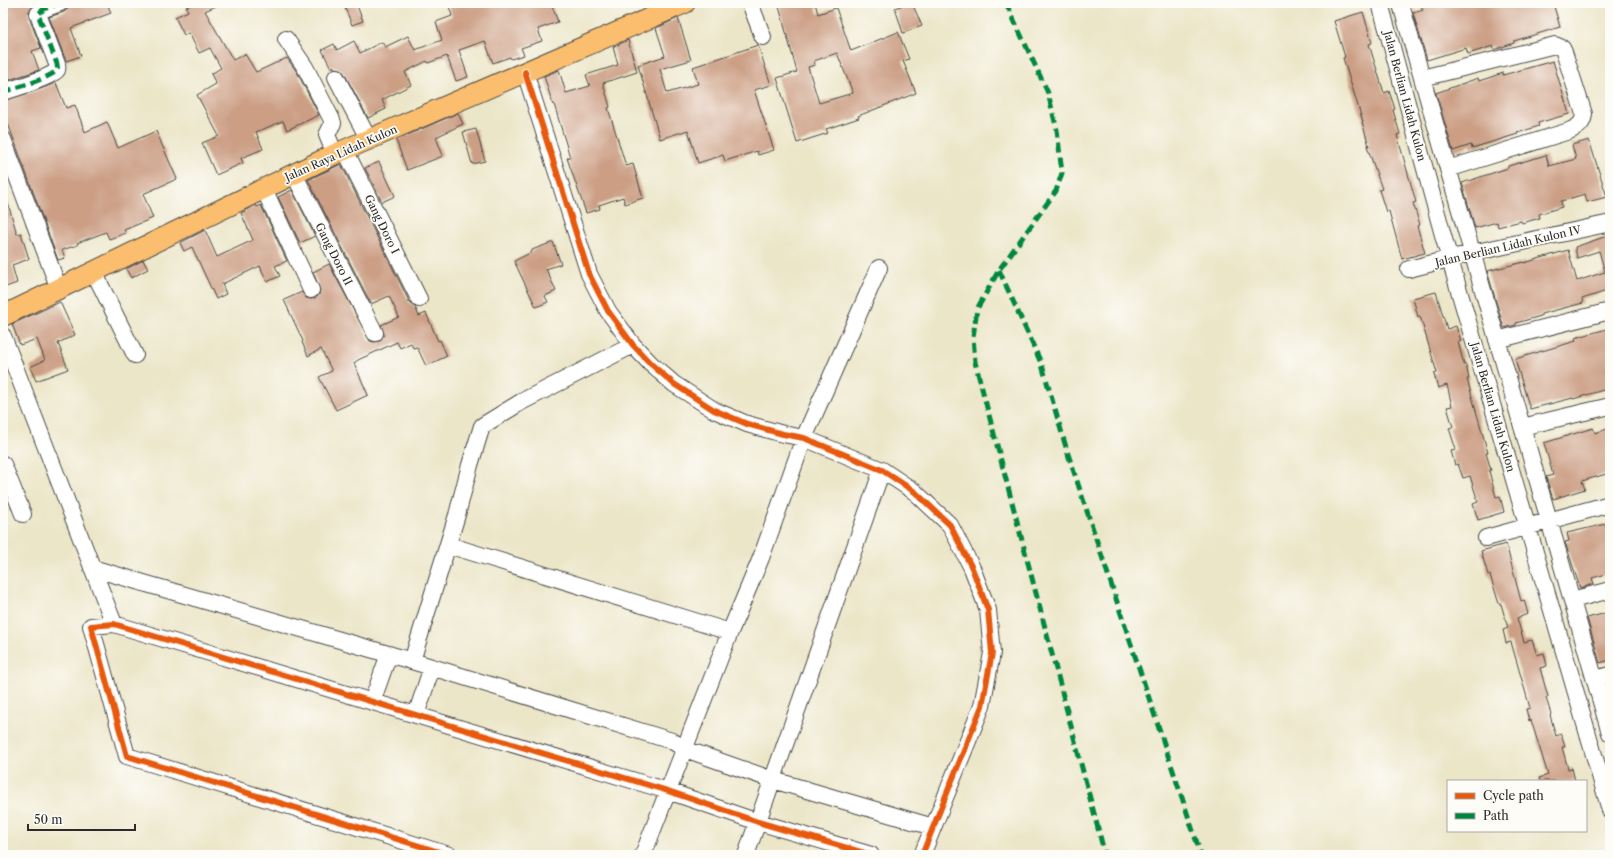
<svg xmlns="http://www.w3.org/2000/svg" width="1613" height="858" font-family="'Libre Caslon Text',serif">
  <rect width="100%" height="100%" fill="#fdfcf7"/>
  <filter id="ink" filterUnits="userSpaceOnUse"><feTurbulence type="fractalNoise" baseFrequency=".025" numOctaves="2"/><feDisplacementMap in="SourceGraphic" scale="8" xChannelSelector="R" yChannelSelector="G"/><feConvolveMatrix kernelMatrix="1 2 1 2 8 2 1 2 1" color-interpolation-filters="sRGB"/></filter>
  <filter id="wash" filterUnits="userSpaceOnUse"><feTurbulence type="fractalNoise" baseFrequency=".012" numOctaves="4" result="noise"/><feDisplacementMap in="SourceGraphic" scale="16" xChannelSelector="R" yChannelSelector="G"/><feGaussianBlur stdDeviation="0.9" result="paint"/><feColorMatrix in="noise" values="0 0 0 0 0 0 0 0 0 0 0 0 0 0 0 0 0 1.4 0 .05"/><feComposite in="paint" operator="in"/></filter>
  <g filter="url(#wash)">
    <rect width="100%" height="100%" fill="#ece6c9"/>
    <g id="blocks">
      <path fill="#cc9f85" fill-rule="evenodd" d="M3,3H36L29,11V17L41,48L32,51L39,70L3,82Z
        M69,3H107L111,13L71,28L81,56L66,61L49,17L64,12L68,9Z
        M195,3H222L205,11L233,60L245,54L256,72L287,58L297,72L319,115L287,130L283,121L256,132L263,149L241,158L243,163L216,175L202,143L219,136L197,95L216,84L211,74L221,68L210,48L199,53L189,33L184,35L175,17L188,11L186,7Z
        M343,3H356L363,21L352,25Z
        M448,3H551L558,22L538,29L542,41L521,48L524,55L511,59L510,57L493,63L485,41L459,50L468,77L456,81L447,56L428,63L427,61L405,72L411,85L382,100L386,109L368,118L344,73L341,69L334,68L333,66L331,68L322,50L334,44L337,50L354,41L360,53L382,42L385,47L408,36L415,50L442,40L436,22L452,16Z
        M778,3H815L818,14L836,8L851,51L898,32L909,59L903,61L916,93L858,116L859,118L826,129L828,133L797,143L777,78L797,72ZM837,53L853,93L819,103L808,67L815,65L814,61Z
        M908,3H912L922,26L903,33L895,8Z
        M1420,3H1553L1560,27L1514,41V43L1494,50L1493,46L1468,54L1466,48L1427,60L1413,13L1423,10Z
        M1363,12L1372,43L1369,44L1384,93L1389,91L1395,109L1393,110L1400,134L1397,135L1416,202L1413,203L1420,225L1417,226L1425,253L1402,259L1389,211L1386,212L1379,190L1382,189L1367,146H1369L1362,122H1363L1343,58L1345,57L1334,21Z
        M678,18L691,60L660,69L667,93L698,84L693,67L758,45L771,85L754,90L774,150L758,155L757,151L725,161L723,155L698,163L688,130L660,139L638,65L665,56L656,28Z
        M628,40L637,72L603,83L610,107L608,108L626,166L633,164L643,198L625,204L623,197L599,205L600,209L586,213L567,158L570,157L554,104L553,105L544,76L559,70L566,93L590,86L586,75L618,65L613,47Z
        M1553,61L1569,114L1538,123L1539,126L1517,133L1518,134L1472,148L1471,145L1453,151L1436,93L1478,78L1479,81L1503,73V75Z
        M56,83L66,108L75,105L85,132L107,122L118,148L156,131L177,179L143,194L153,218L124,230L126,233L109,239L106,232L77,243L78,245L62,250L65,258L58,260L6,118L3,119V101L35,91Z
        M458,113L463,124L436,137L443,156L407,170L396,140Z
        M476,129L485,161L472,164L463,132Z
        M1589,140L1607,197L1587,202L1585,194L1561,201L1562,207L1539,214L1540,218L1522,223L1521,221L1498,227L1497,222L1475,228L1462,183L1508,168V166L1546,155L1549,166L1576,159L1572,145Z
        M379,162L395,196L382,202L365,168Z
        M341,164L410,303L415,307L419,316L426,313L438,341L440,340L447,356L426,366L417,347L413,348L411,343L400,348L397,342L358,360L354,363L368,395L336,410L319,377L332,371L321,349L308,356L302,342L303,341L284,300L302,292L306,298L311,299L315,298L319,295L320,290L313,272L329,264L370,341L374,342L380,341L384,334L381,325L399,317L389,296L371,304L308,180Z
        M292,190L315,236L300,243L278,197Z
        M3,197H6L17,234L21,233L29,259L12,265L17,283L3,288Z
        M256,205L257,207L261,205L287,261L275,266L280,276L267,282L260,266L222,284L226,294L216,299L192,247L184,251L180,243L205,230L217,257L253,240L241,213Z
        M1610,235V290L1582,299L1583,303L1541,314V316L1516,323V325L1504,328L1487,271L1524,262V263L1568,250L1577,281L1605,272L1599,251L1577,258L1575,247Z
        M553,242L561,264L546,269L556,291L545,296L548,302L536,307L514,261L532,252V250Z
        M143,260L148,269L131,278L126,269Z
        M1436,292L1447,329L1456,326L1461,341L1458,342L1464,365H1466L1469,379H1467L1488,453H1486L1491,470L1489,471L1496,497L1500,496L1504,512L1478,520L1473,504L1478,502L1470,476L1463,478L1458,464L1455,465L1451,451L1456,450L1449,428L1453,427L1447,407L1452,406L1447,385L1438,388L1434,374L1437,373L1420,316L1418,317L1413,298Z
        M60,302L75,335L58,343L68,369L36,381L30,367L45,360L37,339L20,345L12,324Z
        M1610,328V388L1573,399V398L1530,409L1515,359L1576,341L1575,338Z
        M1593,428L1595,433L1610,428V473L1582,481L1585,489L1553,499L1546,477L1553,475L1544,443Z
        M1610,523V573L1592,578L1594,584L1580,588L1565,542L1569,541L1567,533Z
        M1506,544L1521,601L1524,600L1528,614L1517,618L1524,642L1532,640L1537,655L1544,653L1547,666L1540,668L1548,697L1546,698L1551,714L1550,715L1556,736L1561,734L1565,747H1562L1568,769L1572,768L1575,781H1540L1539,778L1548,775L1531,720L1529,721L1526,709L1530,708L1511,642L1506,643L1503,630L1508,628L1501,604H1499L1490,575H1488L1481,551Z
        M1610,612V660L1600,663L1587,618Z"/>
    </g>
  </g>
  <g filter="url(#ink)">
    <use href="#blocks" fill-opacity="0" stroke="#484743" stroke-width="1"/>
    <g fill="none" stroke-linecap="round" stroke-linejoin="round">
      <g stroke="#484743" stroke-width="18">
        <path id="minor" d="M750,3L763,37
          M1380,3L1444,239L1610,810
          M1402,3V8L1610,733
          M286,39L305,67L331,118L333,123L327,135L335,154
          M525,72L589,274L608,311L633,345L651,364L674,384L714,410L747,424L783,434L804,438L882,470L915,492L950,525L972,568L988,610L992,653L982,706L922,855
          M336,77L369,140
          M1422,78L1555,45L1562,48L1564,52L1584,114C1583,125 1577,127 1569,131L1448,169
          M3,92C13,89 53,77 57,70C58,68 57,66 57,64L38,14L44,9L60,3
          M3,139L59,289
          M345,150L419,299
          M294,174L375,333
          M264,189L311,290
          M1409,269L1472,253L1606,224
          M94,272L135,355
          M3,336L114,624
          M1497,340L1610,311
          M1522,427L1610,406
          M3,464L23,514
          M1486,538L1610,504
          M448,545L730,632
          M92,568L412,661L672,741L685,749L773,780L933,827
          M1572,600L1610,590
          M412,661L457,515L470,465L482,426L521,402L633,345
          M1595,679L1610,675
          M372,702L389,654
          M416,715L432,667
          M449,855L127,756L91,626L114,624L668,791L758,822L871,855
          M643,855L730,632L761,558L804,438L879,268
          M746,855L882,470"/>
      </g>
      <g stroke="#484743" stroke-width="22">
        <path id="major" d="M3,316L335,154L685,3"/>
      </g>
      <use href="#minor" stroke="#fff" stroke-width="16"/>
      <use href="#major" stroke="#fbbe6e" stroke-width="20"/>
      <path stroke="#00873e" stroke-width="5" stroke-dasharray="10 5" stroke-linecap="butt" d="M1006,3L1048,93L1057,130L1062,173L1056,191L999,270L977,309L973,337L975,362L1105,855
        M3,92C13,89 53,77 57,70C58,68 57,66 57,64L38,14L44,9L60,3
        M999,270L1042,365L1068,454L1201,855"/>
      <g stroke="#fdfcf7" stroke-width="8">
        <path id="cycleway" d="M525,72L589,274L608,311L633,345L651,364L674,384L714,410L747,424L783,434L804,438L882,470L915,492L950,525L972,568L988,610L992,653L982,706L922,855
          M449,855L127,756L91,626L114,624L668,791L758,822L871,855"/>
      </g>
      <use href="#cycleway" stroke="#e8590c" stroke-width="6"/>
    </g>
  </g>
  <g text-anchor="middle" stroke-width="3.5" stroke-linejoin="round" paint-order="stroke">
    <g font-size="11" fill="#2b2b2b" stroke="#fdfcf7">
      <text transform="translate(1405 96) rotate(75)" y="4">Jalan Berlian Lidah Kulon</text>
      <text transform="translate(341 153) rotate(-24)" y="4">Jalan Raya Lidah Kulon</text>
      <text transform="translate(382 224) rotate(64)" y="4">Gang Doro I</text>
      <text transform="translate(1508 246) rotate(-13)" y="4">Jalan Berlian Lidah Kulon IV</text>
      <text transform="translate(334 254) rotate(63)" y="4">Gang Doro II</text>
      <text transform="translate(1493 407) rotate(74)" y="4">Jalan Berlian Lidah Kulon</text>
    </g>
  </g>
  <rect width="1613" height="858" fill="none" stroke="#fdfcf7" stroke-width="16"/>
  <rect x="1447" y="780" width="140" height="52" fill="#fdfcf7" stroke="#a9a8a5"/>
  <rect x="1455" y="793" width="20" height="6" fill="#e8590c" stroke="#a9a8a5"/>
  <text x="1483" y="800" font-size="12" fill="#2b2b2b">Cycle path</text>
  <rect x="1455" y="813" width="20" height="6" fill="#00873e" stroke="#a9a8a5"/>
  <text x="1483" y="820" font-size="12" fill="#2b2b2b">Path</text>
  <path d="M28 824v6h107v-6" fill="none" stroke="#2b2b2b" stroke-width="2"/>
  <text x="34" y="824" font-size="12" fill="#2b2b2b" stroke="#fdfcf7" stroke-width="3" paint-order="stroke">50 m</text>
</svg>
